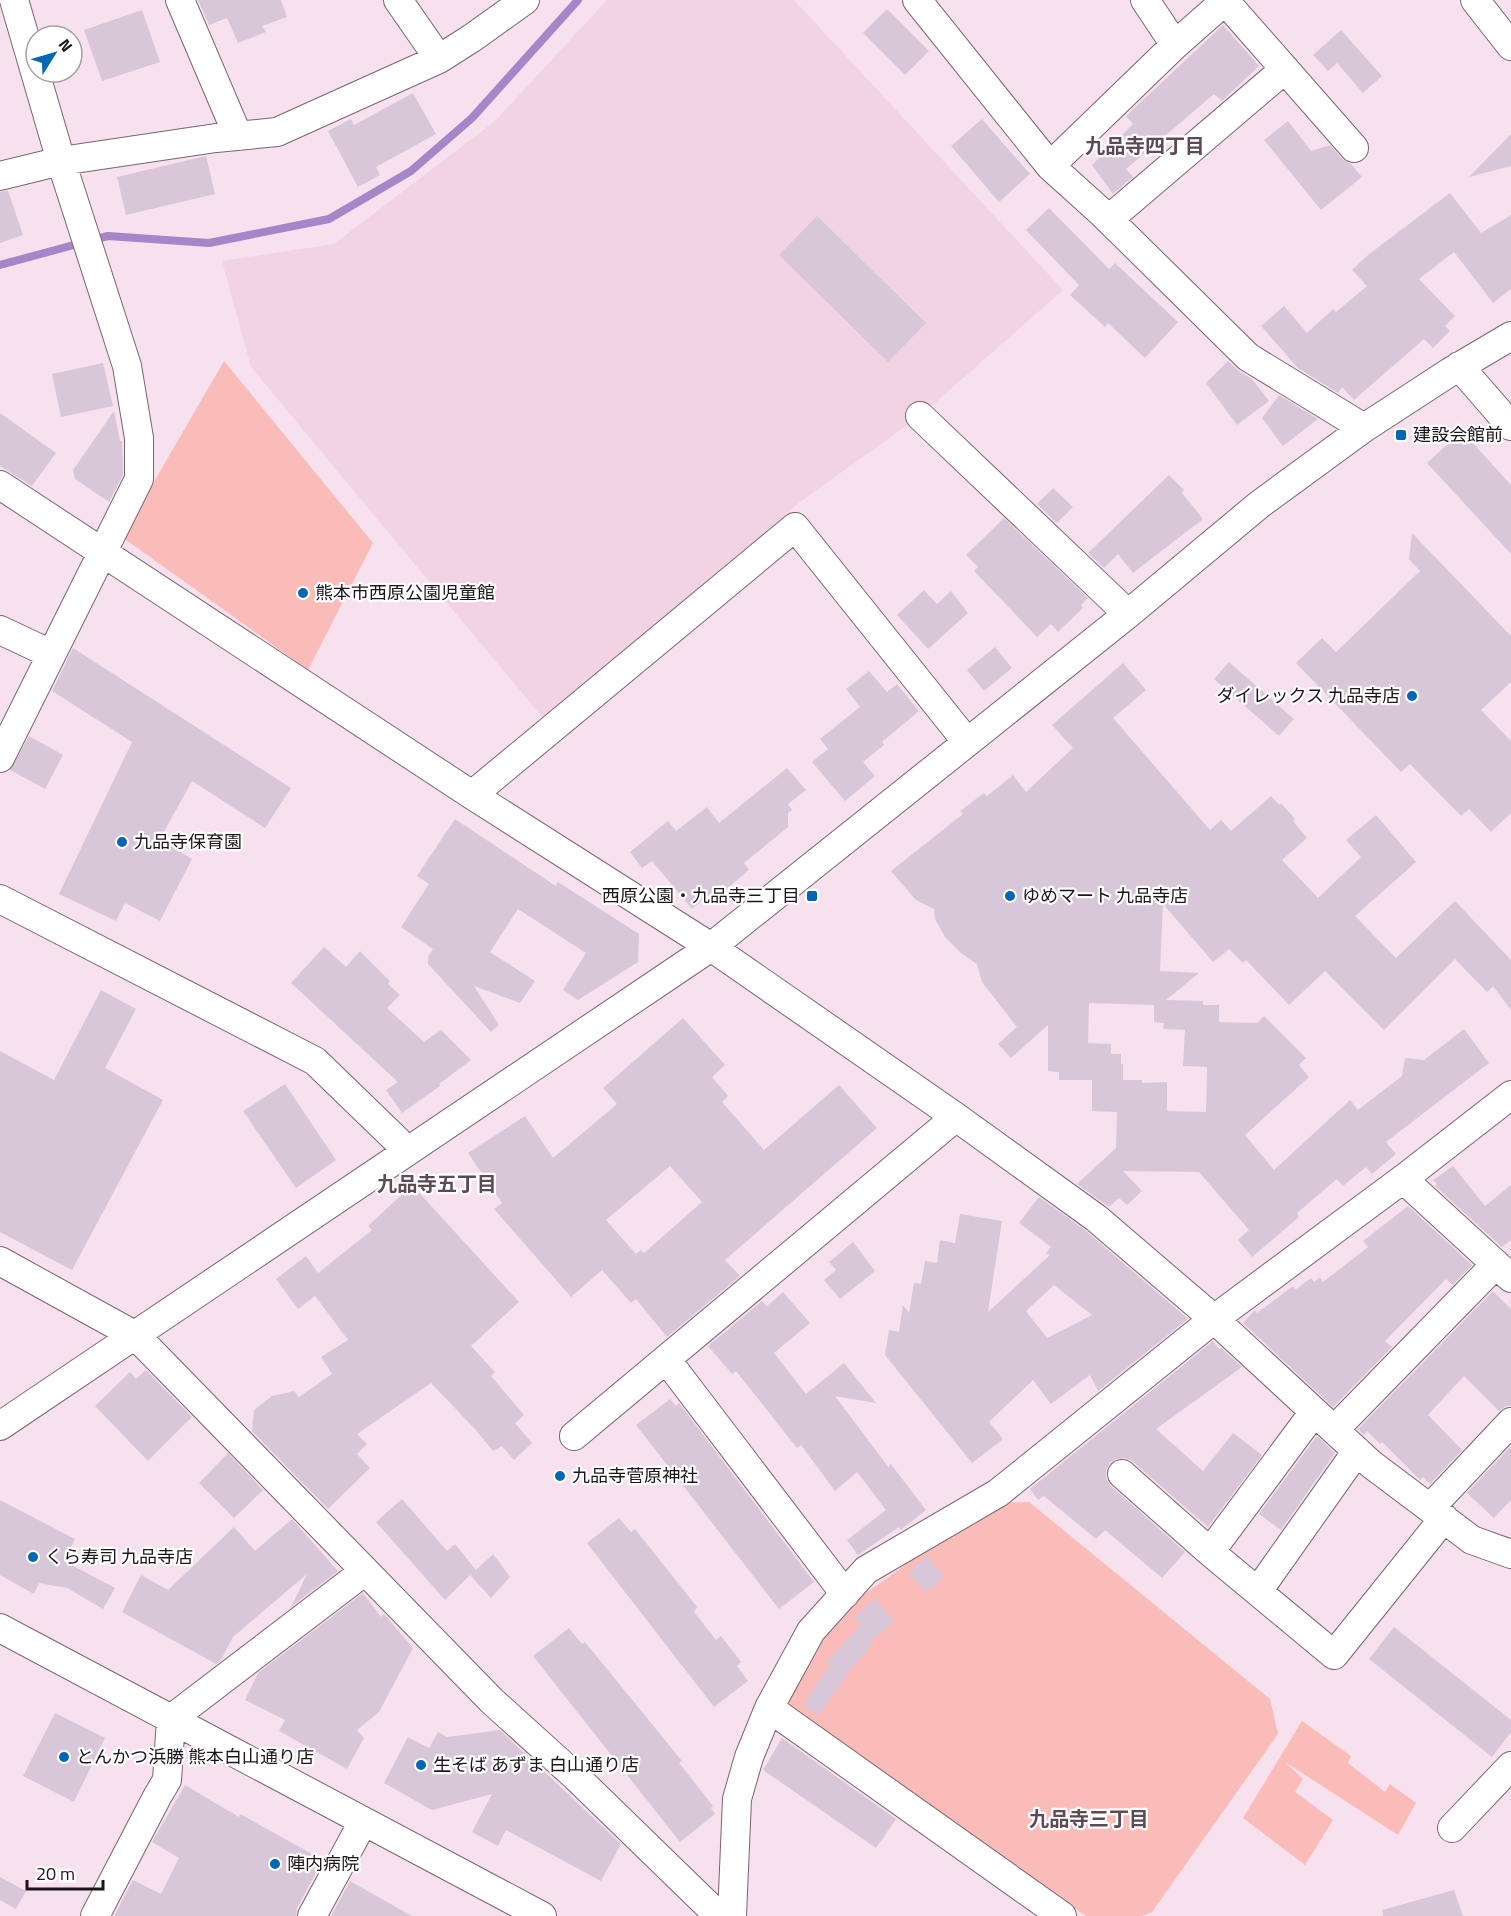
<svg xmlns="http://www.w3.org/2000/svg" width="1511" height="1916" font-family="'Titillium Web','Noto Sans JP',sans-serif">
  <rect width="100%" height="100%" fill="#f8e1ee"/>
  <path fill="#f1d3e3" d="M607,0H794L1063,290L920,416L796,505L552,729L251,367L222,261L334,244L495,121Z"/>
  <path fill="#f9bcb9" d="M224,361L373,543L308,670L122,537Z
    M1029,1502L1270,1699L1278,1734L1152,1912L1142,1916H1086L782,1708L820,1642L859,1598L992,1503Z
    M1302,1721L1351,1756L1348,1763L1385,1792L1390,1784L1416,1803L1398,1835L1285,1762L1303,1779L1295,1792L1333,1820L1305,1865L1243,1818Z"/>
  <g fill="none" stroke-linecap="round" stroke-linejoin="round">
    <path stroke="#a685c8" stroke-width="8" d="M92,240L108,236L209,243L329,219L411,171L472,118L578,0
      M0,265L81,243"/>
  </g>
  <path fill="#d8c7d8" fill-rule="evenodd" d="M198,0H281L287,17L262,26L266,32L238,43L227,18L209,25Z
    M887,9L929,51L905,75L863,33Z
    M142,10L160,62L102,81L84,30Z
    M1223,25L1259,66L1222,101L1214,94L1126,169L1133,177L1113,194L1092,165L1133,124L1126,116Z
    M1341,30L1382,76L1363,93L1337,63L1328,71L1313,55Z
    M413,93L436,134L376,167L380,175L358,187L328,131L351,119L354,125Z
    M982,119L1030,174L999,202L951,146Z
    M1288,121L1311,151L1330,145L1342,159L1351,164L1362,177L1321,210L1264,140Z
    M1511,134V166L1469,177Z
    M206,156L215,194L126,215L117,177Z
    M8,191L23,235L0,243V192Z
    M1450,193L1481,233L1511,215V289L1493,303L1454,252L1419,279L1455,316L1445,326L1450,331L1433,348L1424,339L1354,400L1342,387L1338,393L1298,368L1261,326L1284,306L1307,333L1333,309L1336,312L1367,286L1352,270L1368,255Z
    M1049,208L1109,269L1115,263L1178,322L1145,358L1108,323L1105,327L1070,295L1079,285L1026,230Z
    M817,216L926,323L888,362L779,255Z
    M1228,361L1239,371L1252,379L1269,401L1237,425L1206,383Z
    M103,363L113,406L61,417L52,374Z
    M1279,395L1318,419L1283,446L1262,418Z
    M114,411L120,441H122L123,475L109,502L75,479L73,470Z
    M0,413L56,453L32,486L0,466Z
    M1462,431L1511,485V554L1427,463Z
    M1169,475L1184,490L1182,493L1203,519L1133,573L1118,554L1104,568L1088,553Z
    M1053,488L1073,507L1057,523L1037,504Z
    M1004,518L1088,598L1081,605L1083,608L1058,632L1051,624L1037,637L974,571L978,567L966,555Z
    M1412,533L1511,636V682L1481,710L1511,741V813L1491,832L1469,809L1461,816L1410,764L1401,772L1296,663L1322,638L1336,652L1420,571L1409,559Z
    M924,590L937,604L951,591L968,613L928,649L897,615Z
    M995,647L1012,668L984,691L967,670Z
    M73,648L291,788L265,828L192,781L160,839L192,859L160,921L125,903L116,921L59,894L132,742L52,691Z
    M1229,662L1294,719L1279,736L1214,679Z
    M1123,663L1146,690L1113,718L1210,830L1221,820L1231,831L1271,796L1279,805L1281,803L1295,819L1293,821L1307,838L1282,860L1318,898L1361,857L1346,840L1376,815L1416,862L1355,916L1396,958L1455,901L1511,960V1010L1493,986L1487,992L1455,959L1384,1030L1325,971L1289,1005L1246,960L1243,963L1229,949L1213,962L1163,904L1160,971L1199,973L1166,1000L1203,1001V1005H1219V1022L1257,1023L1264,1016L1306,1058L1299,1065L1309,1077L1245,1135L1274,1170L1350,1100L1358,1110L1402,1076L1405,1058L1424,1060L1464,1029L1489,1063L1386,1142L1396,1154L1372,1174L1366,1167L1343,1186L1337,1179L1297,1213L1299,1217L1252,1257L1238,1240L1249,1230L1199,1172L1123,1171L1142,1191L1127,1205L1119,1198L1109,1207L1077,1184L1116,1148L1117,1112L1092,1111V1080H1059V1072L1048,1071V1025L1011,1058L998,1044L1017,1027L982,982L977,964L961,953L945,937L935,919L934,909L916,900L891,871L963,814L960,811L984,793L987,796L1013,775L1026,792L1073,748L1052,725ZM1089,1003L1154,1005V1022L1164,1023L1163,1029L1185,1030L1183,1066L1207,1067L1206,1112L1167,1111V1082L1142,1083V1080H1123V1064H1121V1054H1111V1044L1088,1043Z
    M869,671L887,692L897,684L919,711L882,742L884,745L863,762L875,776L845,801L812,762L828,749L820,739L860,707L846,689Z
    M29,736L63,755L45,789L10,770Z
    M787,768L806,790L788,804L792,810L788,813V827L744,863L749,870L726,889L723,884L692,909L652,861L642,868L630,852L668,821L676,831L707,807L719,823Z
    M455,819L556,886L558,882L639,934L638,962L578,1000L563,990L586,953L518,909L490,952L535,981L520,1003L474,986L499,1025L491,1032L428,964V957L433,949L401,927L429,884L417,876Z
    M324,947L346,967L360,951L390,981L388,984L400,995L387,1008L424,1042L441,1030L471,1060L439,1084L440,1086L402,1113L386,1090L398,1082L291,983Z
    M101,990L136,1009L105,1068L163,1100L72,1270L0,1232V1051L54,1080Z
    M683,1018L725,1065L712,1077L728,1096L722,1102L764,1150L839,1085L877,1128L725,1260L740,1276L667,1337L636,1299L631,1303L602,1270L571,1297L494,1209L502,1203L468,1153L525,1116L553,1158L617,1104L603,1088ZM670,1166L702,1202L644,1253L641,1250L636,1254L606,1220Z
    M285,1084L336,1160L296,1188L243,1111Z
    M1453,1166L1485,1206L1511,1185V1240L1502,1247L1435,1186L1437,1184L1433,1180Z
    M412,1185L519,1302L471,1346L495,1372L491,1376L524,1415L515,1423L532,1443L514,1460L502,1446L493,1451L474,1428L431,1383L357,1434L367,1444L357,1454L370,1468L328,1509L252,1431L254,1410L272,1396L294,1391L299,1397L332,1374L321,1357L348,1340L315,1296L298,1309L276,1279L306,1256L318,1273L372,1230L368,1226Z
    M1039,1197L1085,1230L1188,1319L1098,1391L1090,1375L1051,1404L1033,1380L989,1422L1003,1439L972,1463L885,1355L889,1330L899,1332L903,1305L909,1313L914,1283L921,1284L925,1261L937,1263L940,1240L955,1243L960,1214L1002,1221L988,1312L1050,1255L1046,1253L1051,1247L1019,1223ZM1054,1285L1092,1315L1047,1338L1026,1311Z
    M1408,1206L1472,1265L1453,1285L1446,1279L1385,1341L1392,1347L1333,1407L1243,1323L1255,1310L1257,1313L1293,1286L1295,1290L1311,1278L1314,1282L1320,1277L1323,1282L1368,1247L1363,1241Z
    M853,1242L875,1271L840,1299L824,1280L836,1270L829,1262Z
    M1493,1291L1511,1309V1406H1506L1499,1411L1464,1376L1428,1415L1462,1450L1430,1484L1423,1477L1420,1480L1382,1442L1380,1444L1367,1431L1364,1435L1358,1429Z
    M783,1292L810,1323L774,1353L806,1394L844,1363L876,1403L835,1396L889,1468L890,1463L926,1510L901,1530L899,1527L858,1555L847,1540L886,1510L857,1472L835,1491L801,1445L797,1448L736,1371L732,1374L708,1346L762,1301L767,1306Z
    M1213,1341L1219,1349L1221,1348L1242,1367L1156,1429L1203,1471L1233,1433L1262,1455L1208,1527L1132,1461L1125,1458L1116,1459L1110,1463L1106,1470V1479L1111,1486L1185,1552L1162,1578L1105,1530L1096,1539L1044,1496L1038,1500L1030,1489Z
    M146,1370L192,1417L148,1461L95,1406L130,1372L136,1379Z
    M670,1399L676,1406L679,1403L814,1582L779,1609L636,1425Z
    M1317,1436L1335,1453L1281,1530L1259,1514Z
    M1511,1446V1500L1494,1518L1467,1493Z
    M228,1453L263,1490L234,1518L199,1483Z
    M402,1499L447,1551L455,1544L476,1570L493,1554L510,1577L491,1598L470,1575L445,1600L376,1522Z
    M0,1500L75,1539L64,1561L115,1588L103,1609L67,1588L39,1583L34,1594L0,1575Z
    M619,1518L631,1532L635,1529L678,1583L697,1607L694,1612L716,1640L721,1636L741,1662L737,1666L748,1681L714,1707L587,1543Z
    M292,1519L338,1571L291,1607L307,1574L233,1637L221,1660L216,1664L122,1612L141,1575L168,1590L234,1527L255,1551Z
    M927,1557L944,1577L926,1592L908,1572Z
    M363,1593L381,1617L384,1614L413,1648L379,1712L357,1730L364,1738L347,1769L279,1731L285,1720L245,1700L258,1673Z
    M875,1599L894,1621L869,1643L872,1646L849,1671L819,1715L803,1705L830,1665L826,1662L861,1625L854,1617Z
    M1394,1627L1511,1720V1732L1492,1757L1369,1659Z
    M569,1628L582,1644L585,1642L682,1761L679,1763L713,1806L711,1808L715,1814L680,1842L533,1656Z
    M55,1713L105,1738L74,1802L23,1776Z
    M500,1730L621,1844L601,1881L506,1830L498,1846L472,1832L492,1794L432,1810L384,1783L408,1737L429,1748L438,1732L447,1737Z
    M782,1738L896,1819L876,1848L763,1770Z
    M185,1785L239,1817L240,1814L323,1860L297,1908L296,1916H114L133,1880L161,1894L179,1858L152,1842Z
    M0,1877L26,1891L16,1909L0,1900Z
    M350,1881L412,1916H331Z
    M1454,1890L1463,1916H1383L1382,1910Z"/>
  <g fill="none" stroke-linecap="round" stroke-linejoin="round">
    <g stroke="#796570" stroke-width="30">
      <path id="minor" d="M180,0L238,136
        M398,0L439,59
        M917,0L1050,166L1101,212L1248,357L1364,428
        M1145,0L1175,45
        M1475,0L1511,46
        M1225,1L1354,148
        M1050,166L1175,45L1226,0
        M0,176L61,161L216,138L277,132L439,59L472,38L525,0
        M1109,219L1285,69
        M1459,366L1511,426
        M920,416L1128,614
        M0,485L472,795L711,947L956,1117L1096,1218L1214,1319L1371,1464L1472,1540L1511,1554
        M0,630L51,654
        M0,758L139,479V438L127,366L61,161L14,0
        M472,795L795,527L967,742
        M0,899L315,1061L408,1151
        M1403,1179L1511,1278
        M0,1261L136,1336L492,1701L576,1777L719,1916
        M666,1359L845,1594
        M0,1426L711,947L1128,614L1260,504L1364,428L1450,372L1511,336
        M1334,1430L1496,1264
        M574,1436L956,1117
        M1122,1474L1210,1552L1334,1655L1444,1518
        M1430,1508L1511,1422
        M1210,1552L1314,1412
        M1258,1591L1357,1451
        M0,1628L542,1916
        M769,1708L1062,1916
        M1452,1828L1511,1766
        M95,1916L157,1797L167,1780L171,1719L365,1571
        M312,1916L363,1822
        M732,1916L737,1799L749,1757L769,1708L811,1631L866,1570L998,1493L1214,1319L1403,1179L1511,1095"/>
    </g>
    <use href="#minor" stroke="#fff" stroke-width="28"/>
  </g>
  <g fill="#0367b4" stroke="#fff" stroke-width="2">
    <rect x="1395" y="429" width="12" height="12" rx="3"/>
    <circle cx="303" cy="593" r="6"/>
    <circle cx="1412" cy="696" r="6"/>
    <circle cx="122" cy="842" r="6"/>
    <rect x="806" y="890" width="12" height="12" rx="3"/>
    <circle cx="1010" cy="896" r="6"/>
    <circle cx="560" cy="1476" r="6"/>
    <circle cx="33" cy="1557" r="6"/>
    <circle cx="64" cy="1757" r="6"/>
    <circle cx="421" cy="1765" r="6"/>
    <circle cx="275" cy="1864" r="6"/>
  </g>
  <g text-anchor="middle" stroke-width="4.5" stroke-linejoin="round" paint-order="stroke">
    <g font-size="18" fill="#1c1519" stroke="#fff" text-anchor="start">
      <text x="1413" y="441">建設会館前</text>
      <text x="315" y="599">熊本市西原公園児童館</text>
      <text x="1400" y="702" text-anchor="end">ダイレックス 九品寺店</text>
      <text x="134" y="848">九品寺保育園</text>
      <text x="800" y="902" text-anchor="end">西原公園・九品寺三丁目</text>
      <text x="1022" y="902">ゆめマート 九品寺店</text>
      <text x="572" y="1482">九品寺菅原神社</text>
      <text x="45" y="1563">くら寿司 九品寺店</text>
      <text x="76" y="1763">とんかつ浜勝 熊本白山通り店</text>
      <text x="433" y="1771">生そば あずま 白山通り店</text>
      <text x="287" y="1870">陣内病院</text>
    </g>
    <g font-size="20" font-weight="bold" fill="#5d4a54" stroke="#fff">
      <text x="1145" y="153">九品寺四丁目</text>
      <text x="437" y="1191">九品寺五丁目</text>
      <text x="1089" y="1826">九品寺三丁目</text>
    </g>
  </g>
  <g transform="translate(54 54) rotate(53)"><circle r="28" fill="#ffffff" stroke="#a4a1a3" stroke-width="1.5"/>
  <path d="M0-4.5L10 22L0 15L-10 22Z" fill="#0367b4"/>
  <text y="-9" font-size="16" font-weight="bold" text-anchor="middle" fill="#1c1519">N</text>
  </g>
  <path d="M27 1880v9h76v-9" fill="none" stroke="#1c1519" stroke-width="3"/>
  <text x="36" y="1880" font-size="18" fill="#1c1519" stroke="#ffffff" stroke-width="4.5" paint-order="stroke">20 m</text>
</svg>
